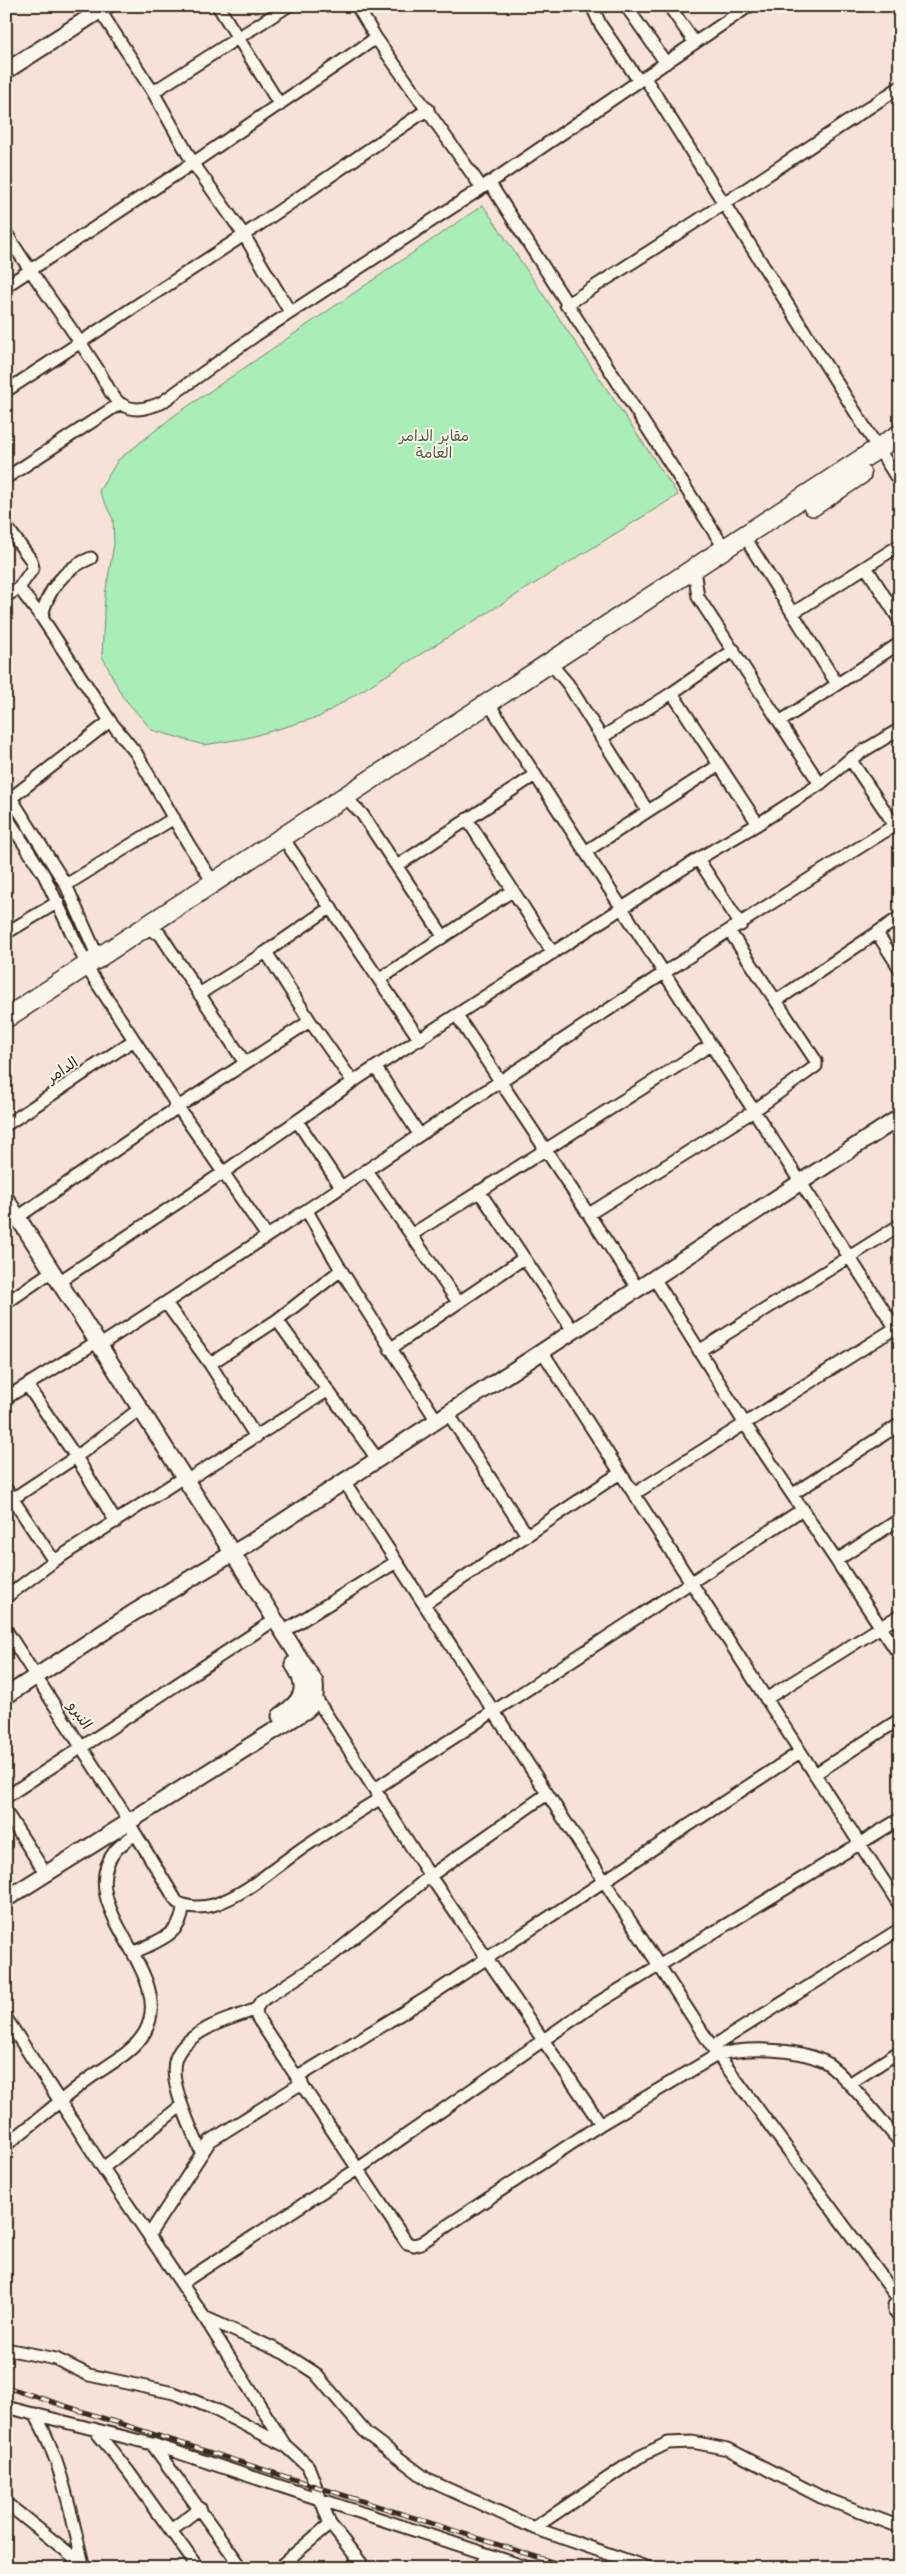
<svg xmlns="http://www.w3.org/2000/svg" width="906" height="2574" font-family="Kalam,'Playpen Sans Arabic',sans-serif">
  <rect width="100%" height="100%" fill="#f7e2d9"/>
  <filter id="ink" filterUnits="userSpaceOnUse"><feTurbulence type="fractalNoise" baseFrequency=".02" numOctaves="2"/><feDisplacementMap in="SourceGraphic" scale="10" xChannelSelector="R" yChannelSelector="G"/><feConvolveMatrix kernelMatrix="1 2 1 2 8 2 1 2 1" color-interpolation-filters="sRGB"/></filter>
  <g filter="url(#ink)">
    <path fill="#a9edb8" stroke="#728c6b" d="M483,205L678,495L319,717L247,738L204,745L152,730L122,696L102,656L105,595L114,544L113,519L99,491L118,460L175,415Z"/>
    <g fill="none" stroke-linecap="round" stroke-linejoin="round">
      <g stroke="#3b2a1e" stroke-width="15">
        <path id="minor" d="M97,6L153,92L193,163L244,235L290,312
          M218,6L280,105
          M357,6L376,38L482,188
          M592,6L600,24L639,81
          M626,6L666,63
          M669,6L695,43
          M645,78L900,483
          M153,92L288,6
          M489,182L725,549
          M6,233C35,280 69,323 98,370C104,379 112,399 121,404C135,413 147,408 161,403L256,335L482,188L749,6
          M6,286L193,163L376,38
          M566,305L725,203L900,87
          M6,391L244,235L428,109
          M6,478L119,404
          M6,526L31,560L33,568L19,588L6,596
          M751,547L837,684
          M866,567L900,621
          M694,569L698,597L820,784
          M19,588L42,618L110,721L136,753L189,845L213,882
          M793,613L900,545
          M42,618C46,591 65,568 91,558
          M557,671L568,684L647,810
          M672,693L758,824
          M489,704L900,1335
          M781,721L900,643
          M601,738L672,693L734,650
          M850,759L900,833
          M352,804L362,814L443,936
          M6,816L44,875L91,974L178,1107L267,1236
          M467,819L553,953
          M283,838L420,1040
          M585,852L719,765
          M698,859L741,925
          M397,866L535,775
          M66,885L174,818
          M154,932L160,934L245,1063
          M6,933L58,902
          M877,933L900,969
          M100,962L66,885L11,798L110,721
          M380,979L512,891
          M199,994L266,952L331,907
          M776,1001L900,917
          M457,1016L638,1289
          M310,1021L353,1082
          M376,1068L419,1134
          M297,1121L341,1187
          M6,1125L134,1040
          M366,1170L458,1302
          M479,1191L574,1332
          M307,1211L341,1270L437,1421
          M589,1214L752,1112L816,1066V1061L730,932
          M18,1217L178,1107L310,1021L266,952
          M411,1235L709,1046
          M654,1278L745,1424L900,1656
          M60,1281L224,1172L357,1079L698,859L758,824L820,784L850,759L900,729
          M6,1303L45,1276
          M166,1303L210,1364L256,1437
          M277,1320L378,1460
          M900,1325L634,1494L900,1906
          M100,1345C369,1173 629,990 900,822
          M390,1349L524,1258
          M542,1351L634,1494
          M699,1351L900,1225
          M210,1364L277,1320L341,1270
          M27,1385L76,1457L116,1522
          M6,1398L90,1346
          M448,1413L527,1535
          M186,1481L327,1391
          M344,1481L712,2047L899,2300
          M6,1489L54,1561
          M793,1494L900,1424
          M6,1503L76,1457L133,1414
          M837,1560L900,1519
          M6,1597L54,1561L176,1482
          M424,1604L620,1473
          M6,1630L127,1818
          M283,1632L396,1562
          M312,1692L430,1876L601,2124L717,2055C746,2047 795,2048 823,2061C840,2068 885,2125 900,2142
          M766,1699L900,1615
          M815,1774L900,1719
          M375,1789L803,1509
          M547,1794L430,1876L331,1956L261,2001L256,2009L257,2017L407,2243L414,2245L421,2243L601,2124
          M6,1797L267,1625
          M6,1812L44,1871
          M132,1828L177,1902C187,1908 202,1908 213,1905C248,1894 277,1865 307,1845C331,1829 356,1813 381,1798
          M133,1953C156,1941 183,1935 183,1906
          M6,2018L103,2168L204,2317L284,2353L315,2373L367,2434L428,2480L534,2528L649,2568
          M712,2047L900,1929
          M298,2077L425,1999L800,1752
          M849,2084L900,2051
          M6,2145C32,2125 57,2103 83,2083C103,2067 132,2055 145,2032C178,1972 71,1907 115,1851C120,1845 129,1839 135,1834
          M201,2152C192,2129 167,2081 176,2058C181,2045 195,2035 206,2029C221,2020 240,2016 256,2009
          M103,2168L182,2105
          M149,2235L210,2141L302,2083
          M182,2283L359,2168L591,2007L900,1819
          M900,2300L894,2305V2311L900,2318
          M204,2317L285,2445L308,2466L330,2524L365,2568
          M6,2349L56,2359L89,2375L174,2393L212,2408L284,2445
          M6,2407L152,2444L529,2568
          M35,2414C61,2460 71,2513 83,2564
          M94,2429L128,2471L198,2568
          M152,2444L242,2568
          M6,2503L85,2566
          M534,2528L639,2457L668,2443L692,2442L728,2449L821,2497L900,2527
          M171,2530L200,2508
          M278,2568L330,2524
          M478,2568L488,2556"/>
      </g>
      <g stroke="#3b2a1e" stroke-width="19">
        <path id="tertiary" d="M6,71L107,6
          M6,1199L315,1682C316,1694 316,1702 307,1710L6,1899
          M6,1696L133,1613L250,1543L900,1117
          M280,1716C302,1701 310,1689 293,1664"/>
      </g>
      <g stroke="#3b2a1e" stroke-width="22">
        <path id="primary" d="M813,506L861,474
          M6,1018L900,434"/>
      </g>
      <use href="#minor" stroke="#fbf7ec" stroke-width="11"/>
      <use href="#tertiary" stroke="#fbf7ec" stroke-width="15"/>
      <use href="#primary" stroke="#fbf7ec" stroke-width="19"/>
      <g stroke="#3b2a1e" stroke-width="5">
        <path id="rail" d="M6,2387L571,2568"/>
      </g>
      <use href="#rail" stroke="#fbf7ec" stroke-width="3" stroke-dasharray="9" stroke-linecap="butt"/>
    </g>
  </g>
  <g text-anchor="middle" stroke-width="4" stroke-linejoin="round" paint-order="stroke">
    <g font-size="15" fill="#565b44" stroke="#fbf7ec">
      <text x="434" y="441">مقابر الدامر<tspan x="434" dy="17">العامة</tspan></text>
    </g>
    <g font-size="15" fill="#3b2a1e" stroke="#fbf7ec">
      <text transform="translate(62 1070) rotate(-34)" y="5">الدامر</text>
      <text transform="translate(80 1715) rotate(57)" y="5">النبرو</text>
    </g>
  </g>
  <rect width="906" height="2574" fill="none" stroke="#fbf7ec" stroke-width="25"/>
  <rect x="12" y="12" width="881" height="2549" fill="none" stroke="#3b2a1e" stroke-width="2" filter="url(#ink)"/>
</svg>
